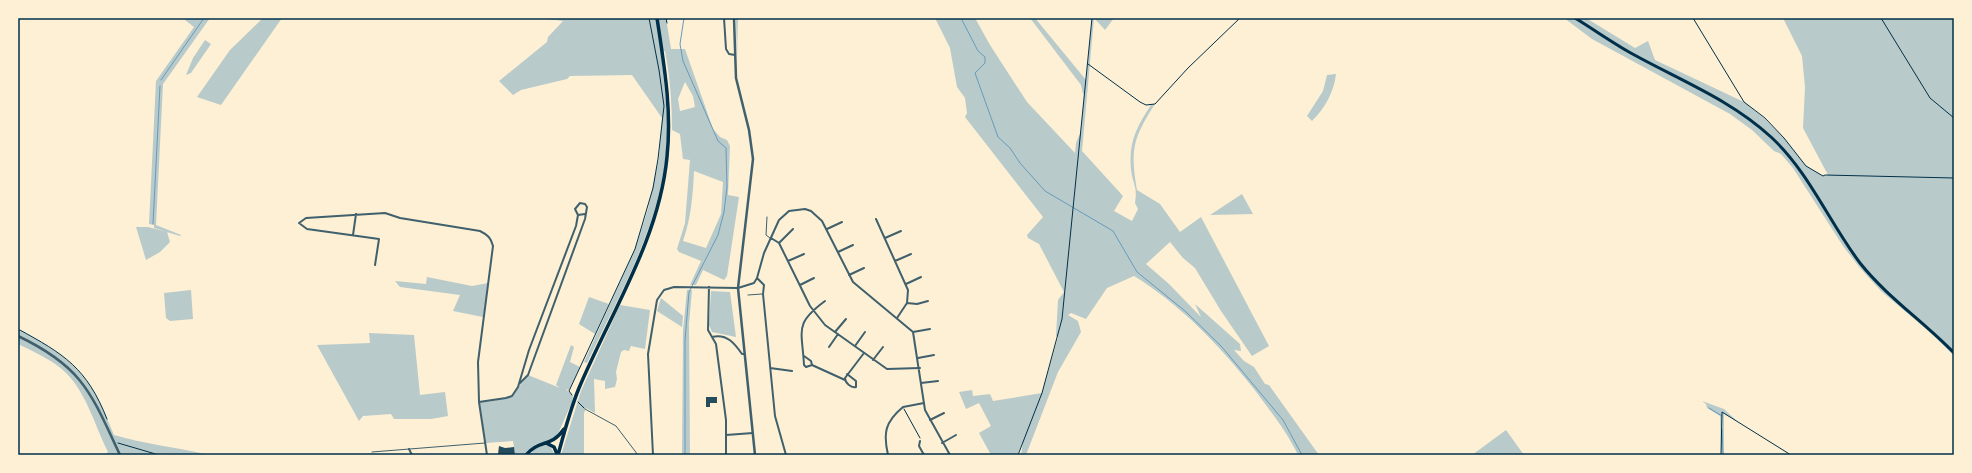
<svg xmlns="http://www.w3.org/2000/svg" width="1972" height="473" font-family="'Public Sans',sans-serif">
  <rect width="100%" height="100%" fill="#fdf0d5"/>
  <path fill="#b9caca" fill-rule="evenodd" d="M186,18H210L163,84L156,225L181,235L180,236L154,228V225L149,224L156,81L194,27L185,20Z
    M263,18H282L221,105L197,97L230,50Z
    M541,18H666L671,49H685L713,129L720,137L727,140L730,146L728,195L739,197L727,276L724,280L703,270L696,285H690L701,261L679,252L677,249L685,223L690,160L683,159L680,134L672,130C672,103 670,77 665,51L661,52C664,82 668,111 667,142C663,221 620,293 587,363L584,362L635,249L648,209L659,159L662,118L632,75L570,76L567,79L521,90L513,95L499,81L547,42L548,37L563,21ZM685,82L693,96L695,107L680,111L678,99ZM694,171L723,182L721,214L706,248L683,241C691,219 693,194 694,171Z
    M736,18H738L737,59Z
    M935,18H975L990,45L1027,102L1075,153L1076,143L1081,131L1084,93L1083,94L1081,85L1030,18H1035L1086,80L1092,18H1094L1082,151L1123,196L1114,211L1132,221L1138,209L1135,203C1137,189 1135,188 1132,176C1127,146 1135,129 1151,105L1155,104C1133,138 1130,150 1137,190L1160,204L1180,232L1201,217L1269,346L1252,356L1221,311L1195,268L1183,258L1170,242L1146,264L1169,284L1201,317L1195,304L1240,344L1241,351L1234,350L1244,361L1254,367L1265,384L1269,385L1319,455H1298C1286,430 1270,411 1254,389C1220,346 1181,305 1134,276L1107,288L1086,319L1071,313L1068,315L1078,321L1081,332L1058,372L1026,455H1021L1023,442L1017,455H991L979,433L991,426L979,403L966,409L959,392L972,390L973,396L990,394L993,401L1042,393L1058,337L1056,336L1058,300L1064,292L1039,244L1028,238L1027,235L1043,217L965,117L967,113L965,98L957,87L950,48Z
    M1094,18H1114L1105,30Z
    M1564,18H1586L1635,48L1648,41L1655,60L1744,102L1765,119L1784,138L1806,166L1823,176L1828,175L1803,128L1805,87L1802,56L1783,18H1954V356L1932,334L1881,291L1860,268L1843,246L1793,168L1781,154L1774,151L1752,130L1730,114L1592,39Z
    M205,40L211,44L191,73L186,75L193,58Z
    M1336,74C1334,92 1325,108 1312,121L1307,116L1323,91L1327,75Z
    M1242,194L1253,214L1210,215Z
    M136,227H148L167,232L170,242L160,252L146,260Z
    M427,277L472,286L488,283L483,317L453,311L460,295L400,287L395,281L426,284Z
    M191,290L193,319L170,321L166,318L164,293Z
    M687,290H692L689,324L690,455H682L683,330Z
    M711,291L730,292L736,337L712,332L709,325Z
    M589,297L609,304L595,334L579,324Z
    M661,298L683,316L682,327L657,311Z
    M620,305L650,310L645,349L631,346L629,351L624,350L621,352L616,372L617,379L615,387L605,389V381L594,379L595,413L586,408L584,413V455H561L581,391Z
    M18,329C54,349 80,363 99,401C105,412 109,424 114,435C144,444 174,447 205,454L204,455H104L108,452C95,426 87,394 66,373C53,360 34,352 18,344Z
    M369,333L414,335L420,395L445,392L448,416L431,419H394L391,414L363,416L359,421L317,345L370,343Z
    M571,345L574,347L570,362L580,367L569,390L566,389L573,396L572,402L557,436L550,440L536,444L524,455H515L513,441L486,443L479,402L493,401L511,396L528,375L560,388L556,385Z
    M1702,401L1724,409L1738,422L1724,414V455H1721L1720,416L1707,408L1706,404Z
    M1506,430L1524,455H1472Z
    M545,445L550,446L555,455H529L535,449Z"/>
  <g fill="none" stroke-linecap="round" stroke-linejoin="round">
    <path stroke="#669bbc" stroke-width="1" d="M684,18L680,44L683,61L718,141L726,148L727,187L724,212L718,235L689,292L685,340V455
      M961,18L978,51L985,57V63L975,73L998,137L1010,148L1020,163L1045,191L1113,231L1137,272L1185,311L1221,346L1283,420L1302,455
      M161,80L204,18
      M153,224L160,86
      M1709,408L1722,416
      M1722,429L1723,455"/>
  </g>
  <path fill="#264d5e" d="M706,397H717V403H710V407H706Z
    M499,446L505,448L514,447L515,455L498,454Z"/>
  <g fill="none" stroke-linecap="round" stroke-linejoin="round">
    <path stroke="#003049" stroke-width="1" d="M666,18L667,23
      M1693,18L1744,102L1765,118L1784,138L1806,166L1823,176L1825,175L1954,178
      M1881,18L1930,98L1954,118
      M1088,64L1140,102L1146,105L1155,104L1188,68L1240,18
      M18,329C64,354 87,368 107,419
      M572,395L569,391L635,249L653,188L658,159L664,106L659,70L649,18
      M578,402L584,408
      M904,409L920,438
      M118,443L159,455
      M1018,455L1042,393L1062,319L1092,18
      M1721,455L1722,412L1791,455"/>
    <path stroke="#3f606c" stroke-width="1" d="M767,217L766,235L770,238
      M748,295L762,294
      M585,409L616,426L638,455
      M372,452L485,443"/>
    <path stroke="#3f606c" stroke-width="2" d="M724,18L726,49L729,54L735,55
      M876,219L908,290L907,303L897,318
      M827,229L842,222
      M353,235L356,214
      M771,238L779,243L810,306L825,325L887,369L920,368
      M885,238L901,231
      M779,243L793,229
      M838,252L853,245
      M788,261L804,254
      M895,261L911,254
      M375,265L379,239L307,229L299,223L306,218L385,213L400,218L480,231C488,235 491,238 493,246L478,362L479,402L487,455
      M849,275L864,268
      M757,278L764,285L763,294L775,416L786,455
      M906,284L921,277
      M800,285L814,278
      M709,287L708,330L716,344L726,420V455
      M907,303L917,304L928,301
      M835,332L846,319
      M913,332L930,329
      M712,337C727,333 735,344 742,354H744
      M855,346L865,332
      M829,347L838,334
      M804,356L811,361L812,365L806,367L804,365C802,329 794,324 825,301
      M918,358L934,355
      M873,360L883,347
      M812,365L845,380
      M770,368L792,371
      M847,374L856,381V387C851,388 845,383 845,378L864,353
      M520,383L528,375L585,219L587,207L585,204L580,203L575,209L578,215L585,214
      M921,383L938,381
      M479,402L506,398L512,396L518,387L529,350L576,226L578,215
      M930,420L944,413
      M726,435L753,433
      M920,441L919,446L924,455
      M942,443L956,435
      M409,449L412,455
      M653,455L648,354L657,300L664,290L674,287L738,288L754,283L757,278L764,253L779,220L789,211L805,209L811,211L822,221L853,282L913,332L925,410L950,455
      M888,455C883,433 885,422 903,407L924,403"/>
    <path stroke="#3f606c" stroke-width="2.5" d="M734,18L736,78L749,130L753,159L738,288L755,455
      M18,336C83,367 91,393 120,455"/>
    <path stroke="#003049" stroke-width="3" d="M1575,18C1593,29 1610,41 1629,52C1677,79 1730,99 1771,137C1809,172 1829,222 1860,263C1887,297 1924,322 1954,353"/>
    <path stroke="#003049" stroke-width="3.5" d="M546,443L554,447L557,454
      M526,455C539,439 551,448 564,429
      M558,455C564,433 570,410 579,388C611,312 659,240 667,157C672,109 664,65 657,18"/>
  </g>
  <rect width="1972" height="473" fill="none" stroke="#fdf0d5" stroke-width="38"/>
  <rect x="19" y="19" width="1934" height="435" fill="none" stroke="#003049" stroke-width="1.5"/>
</svg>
